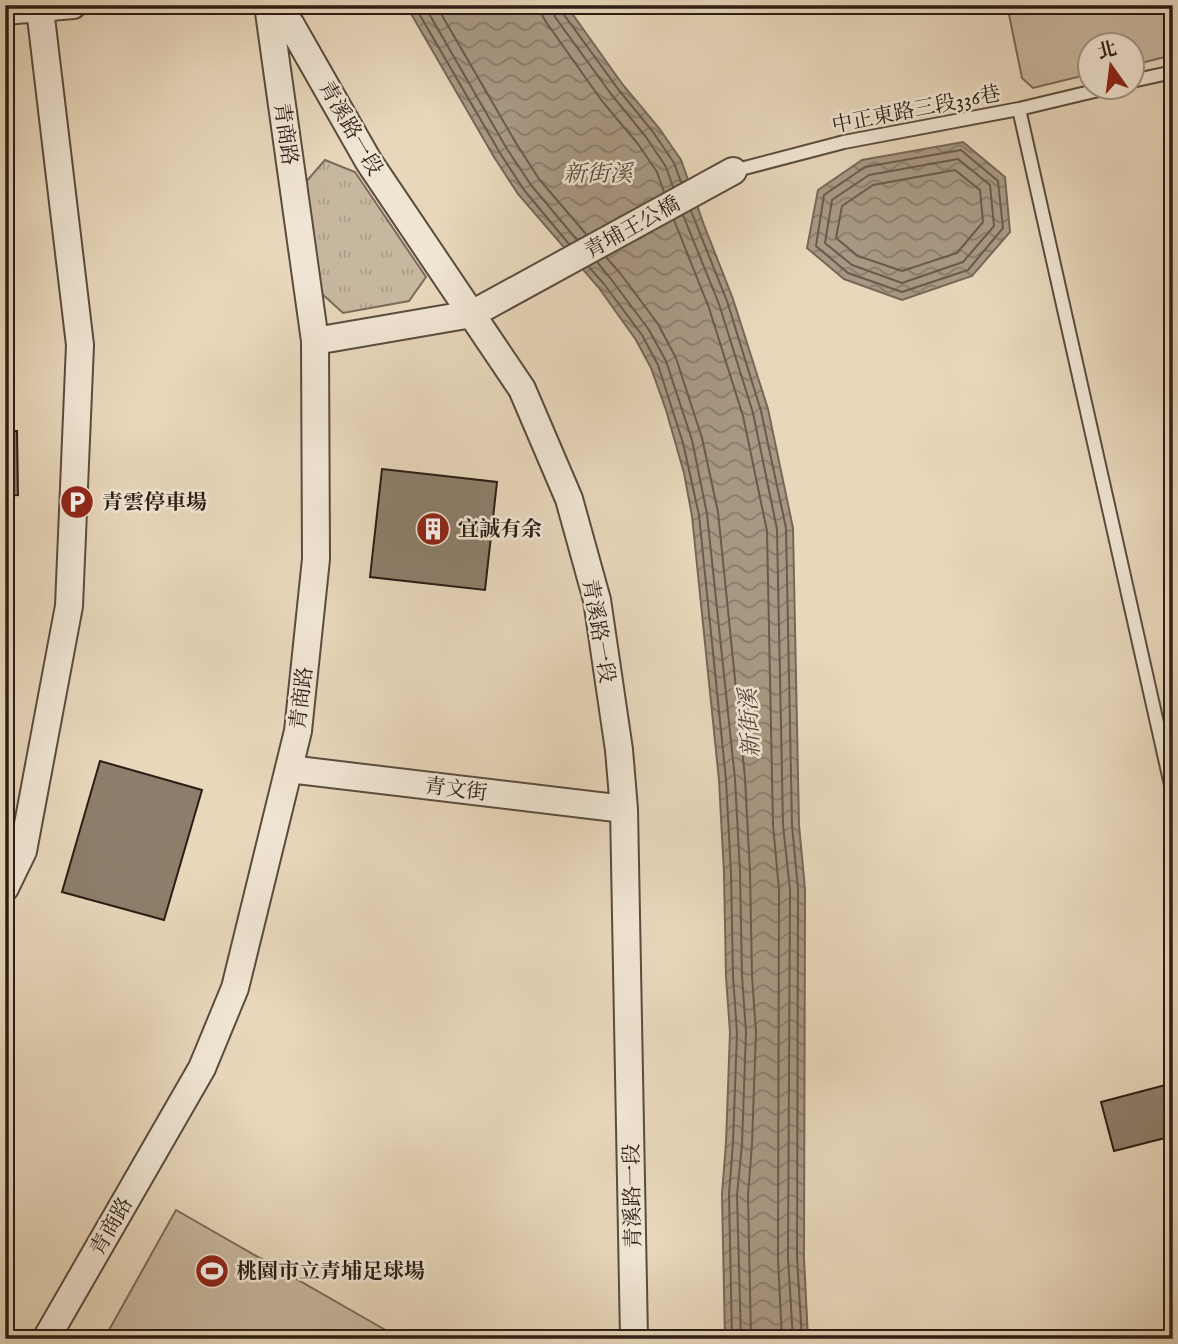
<svg xmlns="http://www.w3.org/2000/svg" width="1178" height="1344" font-family="'IM FELL English','Noto Serif TC',serif">
  <defs>
    <pattern id="park-tufts" width="24" height="20" patternUnits="userSpaceOnUse" patternTransform="scale(1.75)"><rect width="24" height="20" fill="#c8b79f"/><path d="M3 7l-1-3M5 7V3M7 7l1-3M15 17l-1-3M17 17v-4M19 17l1-3" fill="none" stroke="#ac9d88"/></pattern>
    <pattern id="water-waves" width="16" height="10" patternUnits="userSpaceOnUse" patternTransform="scale(1.75)"><rect width="16" height="10" fill="#a89883"/><path d="M0 5q4-4 8 0t8 0" fill="none" stroke="#897b6a"/></pattern>
  </defs>
  <rect width="100%" height="100%" fill="#e8d7bb"/>
  <filter id="stains"><feTurbulence type="fractalNoise" baseFrequency=".00286" numOctaves="4"/><feColorMatrix values="0 0 0 0 .2 0 0 0 0 .09 0 0 0 0 .02 0 0 0 .5 -.17"/></filter>
  <radialGradient id="worn" r=".72"><stop offset=".6" stop-color="#630" stop-opacity="0"/><stop offset="1" stop-color="#630" stop-opacity=".3"/></radialGradient>
  <path fill="#c8b79f" stroke="#7a6a5a" stroke-width="2" d="M1007,5H1173V55L1133,65L1132,46H1090V74L1033,88L1022,78Z
    M176,1210L389,1332L402,1339H104Z"/>
  <path fill="url(#park-tufts)" stroke="#7a6a5a" stroke-width="2" d="M325,160L355,172L426,277L409,301L343,313L320,292L304,184Z"/>
  <path fill="url(#water-waves)" stroke="#766757" stroke-width="2" d="M406,5H566L623,85L659,128L681,160L704,225L733,299L768,409L793,528L799,825L805,889L804,1258L808,1339H725L722,1194L726,1143L730,1032L726,977L724,873L719,780L692,516L684,473L666,410L651,368L636,340L599,288L518,194L494,157Z
    M963,142L1005,177L1010,232L972,276L902,300L844,279L807,248L818,190L862,160Z"/>
  <g fill="none" stroke-linecap="round" stroke-linejoin="round">
    <path stroke="#6a5a4c" stroke-width="2" d="M414,5L500,153L524,190L569,244
      M424,5L507,149L531,185L577,240
      M436,5L516,143L539,179L586,234
      M542,5V15L546,22L602,101L638,144L657,172L664,192
      M552,5L555,17L611,94L646,137L666,167L673,187
      M561,5L562,12L618,89L653,132L674,163L681,182
      M961,150L998,181L1003,228L968,270L902,292L848,273L816,246L824,195L865,167Z
      M958,159L990,185L994,226L963,262L902,283L852,265L825,243L832,200L869,175Z
      M955,170L980,190L983,222L957,253L902,271L858,256L836,238L842,206L873,185Z
      M691,211L727,301L761,411L786,528L792,825L798,889L797,1258L802,1339
      M683,215L719,304L753,413L777,529L783,825L790,890L788,1258L793,1339
      M674,220L709,308L743,416L767,531L773,825L779,890L778,1259L782,1339
      M606,257L620,273L658,324L676,358L702,438L718,512L745,778L750,872L752,976L756,1032L752,1144L748,1195L751,1339
      M597,262L611,279L649,330L666,361L692,440L707,514L735,779L740,872L742,976L746,1032L742,1144L737,1195L741,1339
      M589,267L604,284L642,335L658,365L683,443L699,515L726,780L731,873L733,977L737,1032L733,1143L729,1194L732,1339"/>
  </g>
  <path fill="#8d7e6b" stroke="#2b1d15" stroke-width="2" d="M5,243H12L13,321H5Z
    M5,431H17L18,495L5,496Z
    M382,469L497,482L485,590L370,577Z
    M100,761L202,790L164,920L62,892Z
    M1173,1083V1136L1114,1151L1101,1102Z"/>
  <g fill="none" stroke-linecap="round" stroke-linejoin="round">
    <g stroke="#5a4c3e" stroke-width="16">
      <path id="lane" d="M1132,81L1173,72
        M1019,109L1173,794
        M733,171L844,142L1019,109L1107,88"/>
    </g>
    <g stroke="#5a4c3e" stroke-width="30">
      <path id="street" d="M278,5L291,25L369,162L522,389L569,499L597,600L619,750L624,809L634,1339
        M5,11L73,5
        M315,341L472,314L733,171
        M289,769L624,809
        M5,888L23,851L69,606L80,345L40,9
        M46,1339L202,1068L235,988L298,731L316,559L315,341L268,5"/>
    </g>
    <use href="#lane" stroke="#f0e5d3" stroke-width="12"/>
    <use href="#street" stroke="#f0e5d3" stroke-width="26"/>
  </g>
  <defs>
    <g id="parking-disc" transform="scale(1.75)"><circle r="9.5" fill="#8f2418" stroke="#f0e5d3"/><path d="M-3.5-5.5H1a3.5 3.5 0 0 1 0 7H-1V5.5H-3.5ZM-1-3.4V-.6H.8a1.4 1.4 0 0 0 0-2.8Z" fill="#fff"/></g>
    <g id="building-disc" transform="scale(1.75)"><circle r="9.5" fill="#8f2418" stroke="#f0e5d3"/><path d="M-4-6H4V6H1V3H-1V6H-4ZM-2.5-4.3h1.7v1.8h-1.7ZM.8-4.3h1.7v1.8H.8ZM-2.5-1h1.7V.8h-1.7ZM.8-1h1.7V.8H.8Z" fill="#fff"/></g>
    <g id="stadium-disc" transform="scale(1.75)"><circle r="9.5" fill="#8f2418" stroke="#f0e5d3"/><path d="M0-5a6.5 5 0 1 0 0 10a6.5 5 0 1 0 0-10ZM-3.5-1.8h7v3.6h-7Z" fill="#fff"/></g>
  </defs>
  <g fill-rule="evenodd">
    <use href="#parking-disc" x="77" y="502"/>
    <use href="#building-disc" x="433" y="529"/>
    <use href="#stadium-disc" x="212" y="1271"/>
  </g>
  <g text-anchor="middle" stroke-width="5" stroke-linejoin="round" paint-order="stroke">
    <g font-size="21" fill="#2b1d15" stroke="#f0e5d3">
      <text transform="translate(916 109) rotate(-11)" y="7">中正東路三段336巷</text>
      <text transform="translate(351 128) rotate(60)" y="7">青溪路一段</text>
      <text transform="translate(286 134) rotate(82)" y="7">青商路</text>
      <text transform="translate(632 227) rotate(-29)" y="7">青埔王公橋</text>
      <text transform="translate(599 631) rotate(80)" y="7">青溪路一段</text>
      <text transform="translate(301 698) rotate(-83)" y="7">青商路</text>
      <text transform="translate(456 789) rotate(7)" y="7">青文街</text>
      <text transform="translate(632 1196) rotate(-91)" y="7">青溪路一段</text>
      <text transform="translate(111 1226) rotate(-60)" y="7">青商路</text>
    </g>
    <g font-size="21" font-weight="bold" fill="#2b1d15" stroke="#f0e5d3" text-anchor="start">
      <text x="102" y="509">青雲停車場</text>
      <text x="458" y="536">宜誠有余</text>
      <text x="236" y="1278">桃園市立青埔足球場</text>
    </g>
    <g font-size="23" font-style="italic" fill="#57483c" stroke="#f0e5d3">
      <text x="598" y="181">新街溪</text>
      <text transform="translate(749 723) rotate(-93)" y="8">新街溪</text>
    </g>
  </g>
  <rect width="1178" height="1344" fill="none" stroke="#e8d7bb" stroke-width="28"/>
  <rect x="7" y="7" width="1164" height="1330" fill="none" stroke="#2b1d15" stroke-width="3.5"/>
  <rect x="14" y="14" width="1150" height="1316" fill="none" stroke="#2b1d15" stroke-width="2"/>
  <g transform="translate(1111 66) rotate(346)"><circle r="33" fill="#f0e5d3" stroke="#a19587" stroke-width="2"/>
  <path d="M0-5L12 26L0 18L-12 26Z" fill="#8f2418"/>
  <text y="-10" font-size="19" font-weight="bold" text-anchor="middle" fill="#2b1d15">北</text>
  </g>
  <rect width="100%" height="100%" filter="url(#stains)"/>
  <rect width="100%" height="100%" fill="url(#worn)"/>
</svg>
